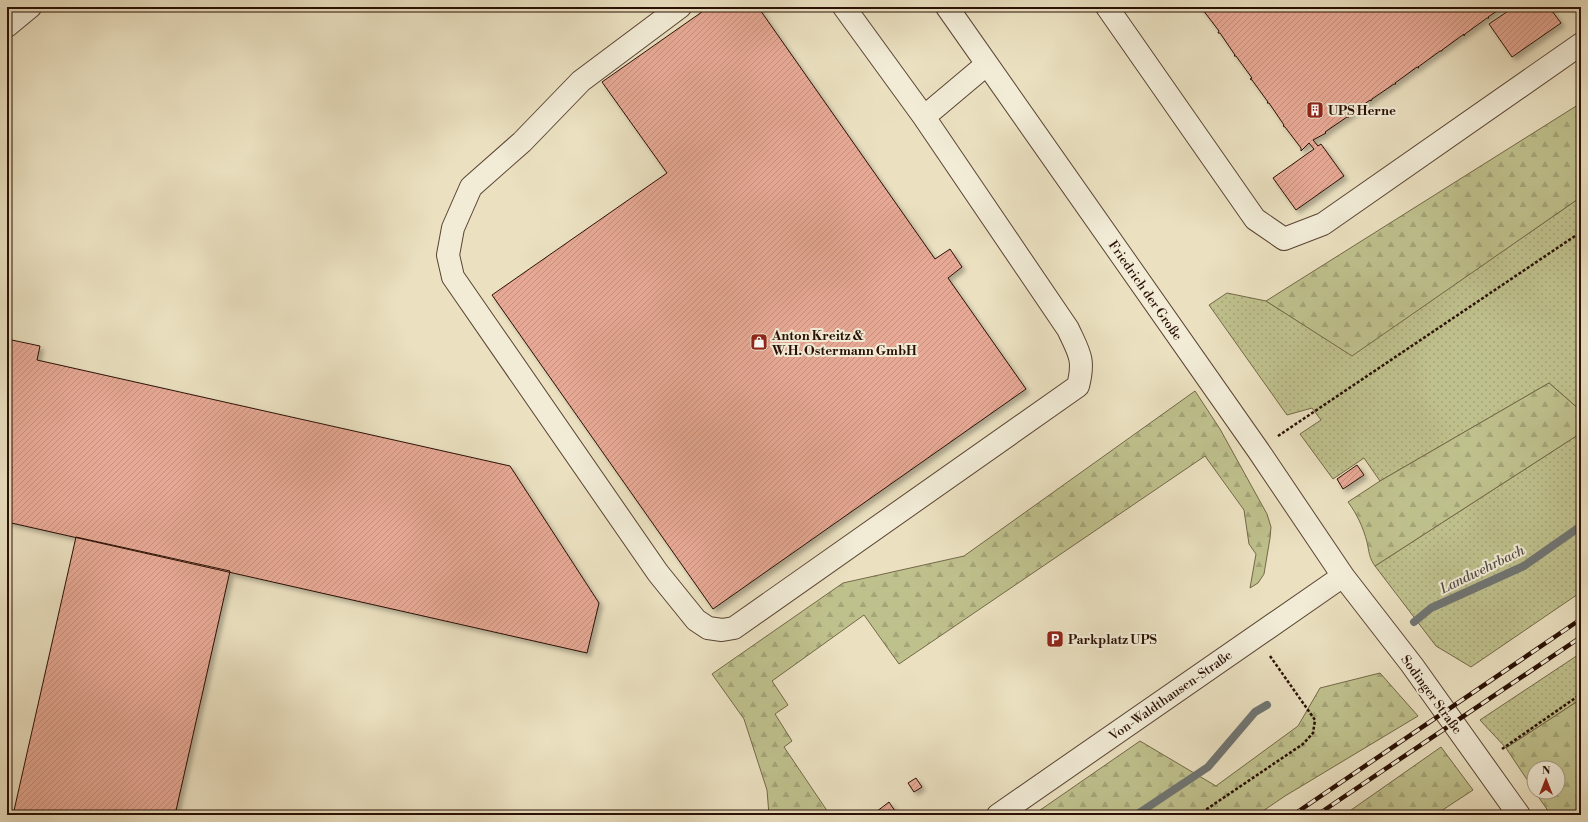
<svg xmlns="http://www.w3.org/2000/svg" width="1588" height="822" font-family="'Libre Bodoni',serif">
  <defs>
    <pattern id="grass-dots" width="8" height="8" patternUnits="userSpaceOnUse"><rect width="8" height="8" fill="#bfc18d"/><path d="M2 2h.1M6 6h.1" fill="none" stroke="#a4a578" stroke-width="1.8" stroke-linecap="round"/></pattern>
    <pattern id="forest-firs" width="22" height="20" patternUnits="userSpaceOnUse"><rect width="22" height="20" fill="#bfc18d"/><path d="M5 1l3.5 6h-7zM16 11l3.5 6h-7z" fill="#a4a578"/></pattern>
    <pattern id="building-hatch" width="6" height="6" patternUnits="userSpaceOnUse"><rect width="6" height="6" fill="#e7a995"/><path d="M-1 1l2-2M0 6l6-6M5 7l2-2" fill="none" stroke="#c6907f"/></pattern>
    <filter id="shadow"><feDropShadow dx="3.5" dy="3.5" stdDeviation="2" flood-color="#0004"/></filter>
  </defs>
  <rect width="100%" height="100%" fill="#ebe1c1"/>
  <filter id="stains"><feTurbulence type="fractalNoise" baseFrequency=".005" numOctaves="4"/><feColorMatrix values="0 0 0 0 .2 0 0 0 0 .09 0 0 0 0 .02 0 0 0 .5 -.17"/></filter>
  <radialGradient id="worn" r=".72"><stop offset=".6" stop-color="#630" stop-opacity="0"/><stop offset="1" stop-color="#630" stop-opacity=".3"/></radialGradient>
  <path fill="url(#grass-dots)" stroke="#746848" d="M1581,197V411L1549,383L1380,481L1364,458L1333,479L1300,434L1321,420L1312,408L1287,415L1209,305L1227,293L1266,301L1352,355Z
    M1581,433V592L1471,667L1436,646L1375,566Z
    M1581,653V699L1506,748L1480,720Z"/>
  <path fill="url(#forest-firs)" stroke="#746848" d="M1581,103V197L1352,356L1266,301Z
    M1549,383L1581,411V433L1375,566C1369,558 1369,551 1367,542C1363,527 1357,514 1348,502L1380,481Z
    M1195,391L1220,429L1267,514L1271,527L1270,538L1264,574L1258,583L1250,588L1256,554L1249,544L1244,510L1205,456L899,664L864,615L772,681L788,705L775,714L792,741L784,747L830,815H769L767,790L744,719L712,674L843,583L964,556Z
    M1380,673L1418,716L1285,796L1257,815H1033L1140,741L1216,786L1298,726L1320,688Z
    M1581,699V815H1551L1535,792H1558V768H1534V790L1506,748Z
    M1441,747L1473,790L1435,815H1344Z"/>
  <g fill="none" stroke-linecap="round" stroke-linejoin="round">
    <path stroke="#707674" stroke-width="8" d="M1414,622L1431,608L1524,566L1581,526
      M1136,815L1208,767L1255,712L1267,705"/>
  </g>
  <path fill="url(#building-hatch)" stroke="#2a1004" filter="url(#shadow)" d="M709,7H758L935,259L950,249L962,267L948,278L1026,389L713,609L492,295L667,173L602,82Z
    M1201,7H1503L1488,17L1489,18H1487L1465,34L1464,36V34L1442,50V51H1440L1418,67L1419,68L1417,67L1395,83L1396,84H1394L1372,99L1371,101L1370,100L1348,116L1349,117H1347L1325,132L1326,133L1313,140L1318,146L1321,144L1344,176L1296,210L1273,178L1314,149L1309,143L1301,151V148L1285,127L1283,126L1284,125L1269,103H1267L1268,102L1252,80L1250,79L1252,78L1236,56H1234L1235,55L1220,33H1218L1219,31L1203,10L1202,11L1201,9Z
    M1514,7H1549L1561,23L1512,57L1489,24Z
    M7,339L40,346L37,360L510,466L599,603L587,653L7,522V490L12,467L7,466Z
    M1357,465L1364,475L1343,489L1337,479Z
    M76,537L230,571L175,815H13Z
    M916,778L922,787L914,792L908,783Z
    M889,802L895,811L889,815H872Z"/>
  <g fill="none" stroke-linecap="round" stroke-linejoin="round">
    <g stroke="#5a4433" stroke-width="24">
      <path id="minor" d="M680,7L581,81L522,142L471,187L453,228L448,255L453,277L658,573L696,620L708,628L722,630L734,628L1078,386C1085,359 1079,353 1068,329L924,117L844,7
        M947,7L1258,450L1343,576L1412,665L1519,815
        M1107,7L1255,219L1284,239L1323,224L1581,44
        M7,26L30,7
        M924,117L987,64
        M998,815L1343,576"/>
    </g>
    <path stroke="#2a1004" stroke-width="2.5" stroke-dasharray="3 2" stroke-linecap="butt" d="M1278,436L1581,232
      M1502,749L1581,694
      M1198,815L1303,744L1313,733L1315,720L1270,656"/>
    <use href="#minor" stroke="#f2ecd7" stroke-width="22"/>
    <g stroke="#2a1004" stroke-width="4.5">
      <path id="rail" d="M1293,815L1581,619
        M1317,815L1581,637"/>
    </g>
    <use href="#rail" stroke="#f2ecd7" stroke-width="3" stroke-dasharray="9" stroke-linecap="butt"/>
  </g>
  <defs>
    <g id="building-square" transform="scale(0.9)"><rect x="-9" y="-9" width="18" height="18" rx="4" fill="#8f2418" stroke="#f2ecd7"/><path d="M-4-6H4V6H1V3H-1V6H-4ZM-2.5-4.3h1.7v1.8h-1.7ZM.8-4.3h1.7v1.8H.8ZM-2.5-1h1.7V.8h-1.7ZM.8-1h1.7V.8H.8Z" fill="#fff"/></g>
    <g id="shop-square" transform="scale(0.9)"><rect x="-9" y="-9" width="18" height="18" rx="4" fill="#8f2418" stroke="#f2ecd7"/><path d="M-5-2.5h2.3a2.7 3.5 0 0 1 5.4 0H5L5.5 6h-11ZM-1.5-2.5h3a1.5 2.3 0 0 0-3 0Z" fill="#fff"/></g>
    <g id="parking-square" transform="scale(0.9)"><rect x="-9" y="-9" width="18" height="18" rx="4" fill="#8f2418" stroke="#f2ecd7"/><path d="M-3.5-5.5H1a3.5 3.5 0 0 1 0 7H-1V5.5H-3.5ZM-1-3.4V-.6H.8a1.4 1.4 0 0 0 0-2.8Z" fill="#fff"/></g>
  </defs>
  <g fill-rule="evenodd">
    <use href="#building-square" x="1315" y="110"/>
    <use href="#shop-square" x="759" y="342"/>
    <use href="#parking-square" x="1055" y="639"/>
  </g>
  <g text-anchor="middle" stroke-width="4" stroke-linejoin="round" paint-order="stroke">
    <g font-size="13" font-weight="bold" fill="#2a1004" stroke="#f2ecd7" text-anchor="start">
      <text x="1328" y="115">UPS Herne</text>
      <text x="772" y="340">Anton Kreitz &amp;<tspan x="772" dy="15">W.H. Ostermann GmbH</tspan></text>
      <text x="1068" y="644">Parkplatz UPS</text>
    </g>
    <g font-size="13" fill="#2a1004" stroke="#f2ecd7">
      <text transform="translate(1146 290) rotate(55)" y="5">Friedrich der Große</text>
      <text transform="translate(1432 694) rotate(54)" y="5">Sodinger Straße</text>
      <text transform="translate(1170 695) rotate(-35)" y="5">Von-Waldthausen-Straße</text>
    </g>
    <g font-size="14" font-style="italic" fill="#534c45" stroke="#f2ecd7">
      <text transform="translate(1482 569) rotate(-26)" y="5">Landwehrbach</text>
    </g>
  </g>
  <rect width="1588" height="822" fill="none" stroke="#ebe1c1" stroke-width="24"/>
  <rect x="8" y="8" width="1572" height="806" fill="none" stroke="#2a1004" stroke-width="2"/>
  <rect x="12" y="12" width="1564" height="798" fill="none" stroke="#2a1004"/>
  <g transform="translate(1546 780)"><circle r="19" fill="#f2ecd7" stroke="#a29483"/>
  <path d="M0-3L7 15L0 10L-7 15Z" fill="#8f2418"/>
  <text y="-6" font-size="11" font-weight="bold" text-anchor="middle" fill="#2a1004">N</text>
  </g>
  <rect width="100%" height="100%" filter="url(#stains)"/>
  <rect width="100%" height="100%" fill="url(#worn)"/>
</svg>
